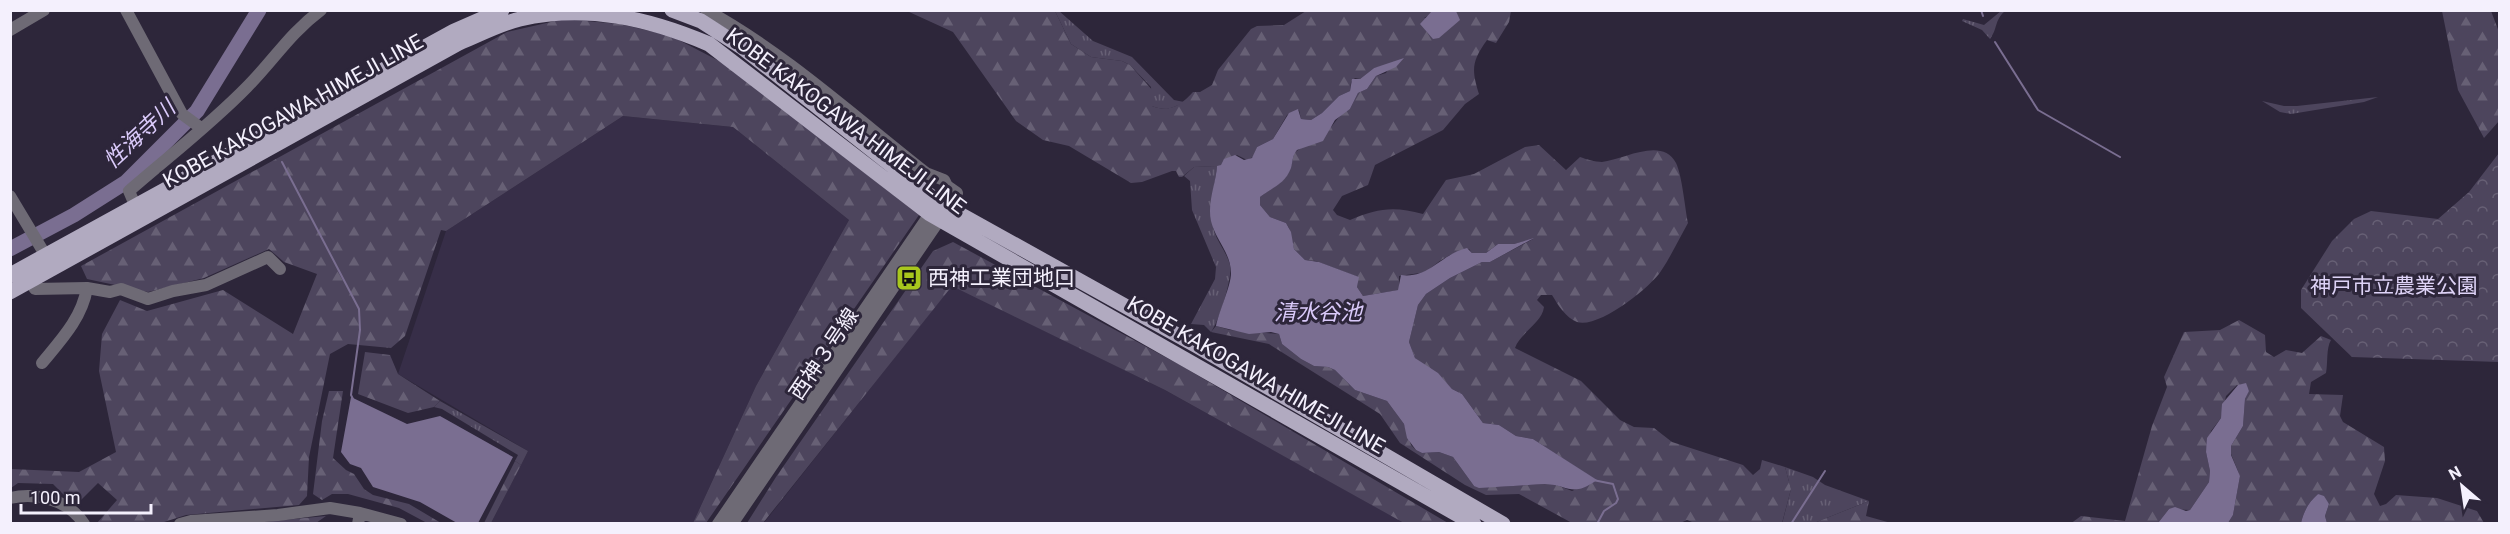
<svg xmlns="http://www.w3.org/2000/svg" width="2510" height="534" font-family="Roboto,'Noto Sans JP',sans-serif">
  <defs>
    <pattern id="grass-tufts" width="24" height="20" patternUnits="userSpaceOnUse" patternTransform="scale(1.5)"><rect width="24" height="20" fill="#4d455d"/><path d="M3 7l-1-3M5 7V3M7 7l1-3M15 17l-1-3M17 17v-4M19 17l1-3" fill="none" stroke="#676075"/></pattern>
    <pattern id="forest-firs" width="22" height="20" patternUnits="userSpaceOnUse" patternTransform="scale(1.5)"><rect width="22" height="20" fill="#4d455d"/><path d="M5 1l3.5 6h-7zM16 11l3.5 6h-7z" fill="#676075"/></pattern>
    <pattern id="park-crowns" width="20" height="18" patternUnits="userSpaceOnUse" patternTransform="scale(1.5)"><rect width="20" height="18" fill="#4d455d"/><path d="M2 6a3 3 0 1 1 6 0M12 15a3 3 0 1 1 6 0" fill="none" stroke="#676075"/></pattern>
  </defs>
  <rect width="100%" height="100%" fill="#2d263a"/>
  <path fill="#372e48" d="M623,116L733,127L849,220L756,386L693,523H491L528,451L398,374L446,231Z
    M952,285L1165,390L1407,524H763Z"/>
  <path fill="url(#grass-tufts)" d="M1055,11H1059L1093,41L1132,57L1174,100L1184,102C1172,109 1164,111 1152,106L1151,87L1130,65L1122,61L1091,57L1071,44Z
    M2001,11H2005C1994,21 1998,28 1990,39L1982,30L1962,21L1963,19L1984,25Z
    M2378,97L2364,102L2291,114L2280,112L2262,101L2284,106H2297Z
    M1217,166C1215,186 1208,209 1214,231C1218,243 1227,253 1230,265C1233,276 1219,322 1211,332L1204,325L1191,324L1215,279L1216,267L1192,210L1190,181L1184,176L1194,167Z
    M440,401L528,451L521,465L515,461L518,455L442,409L434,407Z
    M1785,467L1813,477L1825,485L1869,501L1814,523L1782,524L1791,489Z"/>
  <path fill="url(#forest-firs)" d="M907,11H1055L1071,44L1091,57L1122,61L1130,65L1154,92L1152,106C1170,113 1181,105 1193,92H1200L1212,85L1218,70L1251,29L1257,26L1284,25L1306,11H1432L1431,14L1424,18L1457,16L1456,11H1511L1509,22L1496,43L1487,40C1472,61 1471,69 1479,94L1465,104L1443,130L1375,165L1368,185L1342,196L1333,210L1337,215L1350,220C1378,208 1394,206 1423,214L1446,180L1474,174L1525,147L1539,145L1566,170L1580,157C1586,159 1595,162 1602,162C1623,160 1662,136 1676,163C1682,175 1685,208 1688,223C1679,239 1671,256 1661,271C1650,288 1598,329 1577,322C1566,318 1558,305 1552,295H1541L1537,300L1544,307C1542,323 1520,333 1515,348L1581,381L1620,420L1634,427L1654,428L1672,442L1743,465L1753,475L1760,469L1762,460L1785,467L1791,489L1782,523L1697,524L1687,520L1678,524L1572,523L1519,494L1486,495L1465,485L1400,443L1380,414L1269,344L1211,332L1216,326L1230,330L1279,334L1282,344L1301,359L1314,366L1328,367L1335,370L1355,390L1387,401L1404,424L1411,445L1416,450L1422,453L1439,452L1453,457L1474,486L1495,487L1545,484H1554L1572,491L1596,480L1533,439L1516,436L1499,425L1483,423L1462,394L1452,389L1442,378L1415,358L1409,342L1418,305L1426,294L1450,278L1482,262H1490L1533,239L1514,244H1498L1486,253H1472L1469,249C1454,251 1437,261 1427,272L1399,276V290L1363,296L1357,287L1358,277L1316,261L1305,260L1294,249L1289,228L1286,223L1270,217L1260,205V197C1282,180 1288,184 1294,153L1332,126L1342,113L1350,109L1358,93L1367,89L1376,76L1386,73L1391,64L1374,68L1360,79L1355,78L1351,82L1350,91L1339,96L1322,113L1311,120L1301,119L1299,110L1287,115L1273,139L1257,147L1253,157L1247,160L1237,155L1221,166L1194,167L1182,177H1179L1176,171H1172L1142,182L1131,183L1069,146L1043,140L1016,121L953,32Z
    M2442,11H2491L2499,32V121L2484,138L2458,90Z
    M564,19L620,24L671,36L723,63L919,215L706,523H693L756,386L849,220L733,127L623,116L446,231L441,230L405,336L391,348L348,344L330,354L309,457L307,496L299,505L186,515L161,523H97L117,500L98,483L78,503L65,496L53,484L18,483L11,488V469L79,472L116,452L99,371L102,334L120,300L147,311L223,290L293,334L317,274L284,262L269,249L204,278L148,292L87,279L81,266L507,32Z
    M953,242L1180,365L1448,523H1404L1165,390L952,286L763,523H747L776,477L933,251Z
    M2239,320L2265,335L2266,352L2274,357L2286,350L2302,353L2321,336L2331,340C2326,348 2328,363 2326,373L2311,382L2309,394L2343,395L2340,416L2343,422L2384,447L2385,461L2374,494L2380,506L2386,504L2396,495L2437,498L2477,511L2484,523H2327L2325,516L2329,504L2318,494C2308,503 2304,511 2301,523H2228L2233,515L2240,476L2231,454V446L2243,426L2245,399L2249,390L2237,385L2226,396L2221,418L2211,431L2206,452L2210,471L2209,482L2190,510L2169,509L2158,523L2070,524L2081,516L2125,521L2152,426L2167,387L2164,377L2184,332L2220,330Z
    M365,352L390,355L398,374L440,401L434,407L408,413L358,394Z
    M329,391H343L333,458L346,470L354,474L364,489L373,495L409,504L441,523H427L399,508L348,494H332L322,500L313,494L322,421Z
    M515,461L521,465L491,523H484Z
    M1869,501L1866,516L1891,523H1814Z
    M326,516L316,523H251Z"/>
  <path fill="url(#park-crowns)" d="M2499,153V362L2352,357L2301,308V290L2332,241L2354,219L2371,211L2438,219L2469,192Z"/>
  <path fill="#7a6e91" d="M1432,11H1456L1460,20L1439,38L1433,39L1420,24Z
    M1404,58L1396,67L1376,76L1367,89L1358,93L1350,109L1335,120L1323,141L1297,150C1292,156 1293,161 1291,168C1285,184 1273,187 1260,197V205L1270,217L1286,223L1291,232L1294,249L1305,260L1319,262L1359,277L1357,287L1363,296L1398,290L1401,275C1429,279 1441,254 1467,248L1472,253H1486L1498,244H1514L1534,238L1490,262H1482L1450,278L1426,294L1418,305L1409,342L1415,358L1438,373L1452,389L1462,394L1483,423L1499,425L1516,436L1533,439L1597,480C1571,498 1570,485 1545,484L1479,488L1474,486L1453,457L1439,452L1422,453L1416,450L1407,438L1404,424L1387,401L1355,390L1335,370L1328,367L1314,366L1301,359L1282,344L1279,334L1271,332L1249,334L1216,326C1219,311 1231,286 1231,273C1231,253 1215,239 1211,221C1207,203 1216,183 1217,166L1221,165L1224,159L1235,155L1244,160L1252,158L1257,147L1273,139L1289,113L1298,109L1301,119L1311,120L1322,113L1339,96L1350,91L1352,79H1360L1374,68Z
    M2246,383L2249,391L2245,399L2243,426L2231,446V455L2240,476L2233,515L2228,523H2158L2169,509L2175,507L2186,511L2190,510L2209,482L2210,471L2206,452L2207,438L2221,418L2222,404L2238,385Z
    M351,397L407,424L440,416L513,457L478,523H457L420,502L373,487L361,468L350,464L341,452Z
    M2318,494L2324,496L2329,504L2325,516L2327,523H2301C2304,511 2308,503 2318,494Z"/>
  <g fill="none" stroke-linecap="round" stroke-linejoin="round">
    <path stroke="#7a6e91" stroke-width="2" d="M1981,10L1983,16
      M1995,42L2038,110L2120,157
      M282,162L359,309L360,330L351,395L353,399
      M1593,480L1613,484L1618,499L1616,503L1604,511L1597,524
      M1791,524L1825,471"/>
    <path stroke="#7a6e91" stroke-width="15" d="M10,249L74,215L126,182L197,111L259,10"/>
    <path stroke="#6e6a75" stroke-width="12" d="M126,10L182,114L201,128
      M706,10C782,51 857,119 926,173L944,180L947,186L957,193
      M10,30L44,10
      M10,196L46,256
      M135,205L129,191C168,157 211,124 247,87C274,60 289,34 321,10
      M30,281L35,289L87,288C82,318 61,340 42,363
      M87,288L110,292L121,289L148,299L173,291L206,285L268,257L280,269
      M10,498C37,492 69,500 84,524
      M180,524L191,521L278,515L330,508L360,513
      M358,524L360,513L401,524
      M718,524L930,214L947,186
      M732,524L944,213"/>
    <path stroke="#b1aac0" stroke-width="15" d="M672,10L701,21L743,48L938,202L1197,346L1503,524
      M10,275L454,31L502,10
      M10,292L459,43C479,35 499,24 520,19C586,4 648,18 709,44L930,214L1474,524"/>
  </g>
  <defs>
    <g id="bus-square" transform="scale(1.35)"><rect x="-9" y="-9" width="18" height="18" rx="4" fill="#a8c71d" stroke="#2d263a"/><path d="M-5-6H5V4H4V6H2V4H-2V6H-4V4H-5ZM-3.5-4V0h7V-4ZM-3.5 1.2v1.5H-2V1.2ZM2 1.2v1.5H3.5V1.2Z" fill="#111"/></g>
  </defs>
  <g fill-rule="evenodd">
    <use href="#bus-square" x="909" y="278"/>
  </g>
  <g text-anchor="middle" stroke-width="6" stroke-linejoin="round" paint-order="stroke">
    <g font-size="21" fill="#f4f0fd" stroke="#2d263a">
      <text transform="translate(293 111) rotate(-29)" y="7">KOBE KAKOGAWA HIMEJI LINE</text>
      <text transform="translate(846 121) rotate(37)" y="7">KOBE KAKOGAWA HIMEJI LINE</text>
      <text transform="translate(824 354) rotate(-56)" y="7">西神３号線</text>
      <text transform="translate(1256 375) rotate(30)" y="7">KOBE KAKOGAWA HIMEJI LINE</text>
    </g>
    <g font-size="21" fill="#f4f0fd" stroke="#2d263a" text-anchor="start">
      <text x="928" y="285">西神工業団地口</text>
    </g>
    <g font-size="21" fill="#ded3f7" stroke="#2d263a">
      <text x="2394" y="293">神戸市立農業公園</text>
    </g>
    <g font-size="22" font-style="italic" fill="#dacafa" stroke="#2d263a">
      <text transform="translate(139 134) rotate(-43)" y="8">性海寺川</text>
      <text x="1318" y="320">清水谷池</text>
    </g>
  </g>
  <rect width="2510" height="534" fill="none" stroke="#f4f0fd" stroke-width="24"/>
  <g transform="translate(2462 486) rotate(331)" stroke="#2d263a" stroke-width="4.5" paint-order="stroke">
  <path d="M0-4.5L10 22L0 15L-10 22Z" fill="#f4f0fd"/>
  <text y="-9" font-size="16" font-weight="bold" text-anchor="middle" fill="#f4f0fd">N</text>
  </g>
  <path d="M21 504v9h130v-9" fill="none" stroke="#f4f0fd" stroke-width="3"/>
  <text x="30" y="504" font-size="18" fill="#f4f0fd" stroke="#2d263a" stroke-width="4.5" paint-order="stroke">100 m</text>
</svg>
